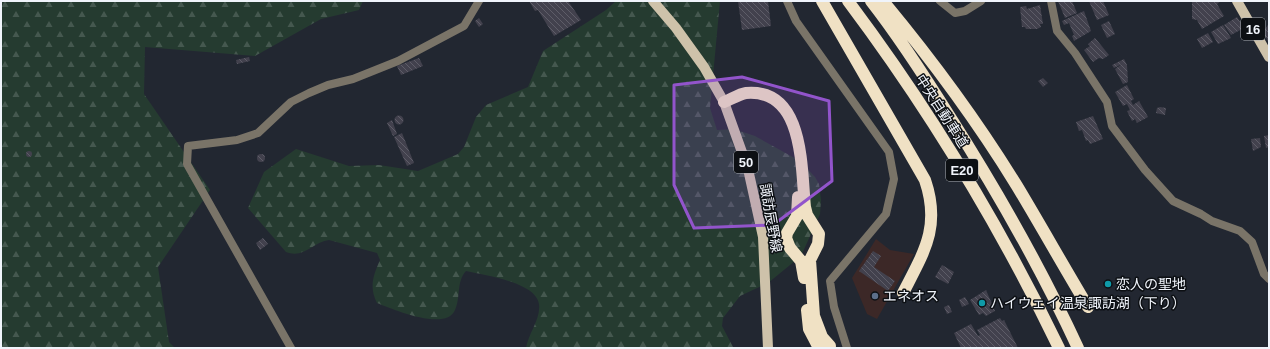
<svg xmlns="http://www.w3.org/2000/svg" width="1270" height="349" font-family="Helvetica,'Noto Sans JP',sans-serif">
	<style>
		.commercial { fill: #3c2827 }
		.forest { fill: url(#forest-firs) }
		.building { fill: url(#building-back-hatch) }
		.lines { fill: none; stroke-linecap: round; stroke-linejoin: round }
		.street { stroke: #7a7468; stroke-width: 8 }
		.primary { stroke: #cec2aa; stroke-width: 10 }
		.highway { stroke: #f0e1c4; stroke-width: 12 }
		.marked { fill: #9254cb; fill-opacity: 0.2; stroke: #9254cb; stroke-width: 3; stroke-linejoin: round }
		.culture-dot { fill: #0f9aa8; stroke: #0d1014; stroke-width: 1.5 }
		.service-dot { fill: #5c6f8a; stroke: #0d1014; stroke-width: 1.5 }
		.labels { text-anchor: middle; stroke-width: 3; stroke-linejoin: round; paint-order: stroke }
		.shield { fill: #0d1014; stroke: #acb0b6; stroke-width: 1 }
		.shield-label { font-size: 13px; font-weight: bold; fill: #f0f4fb }
		.street-label { font-size: 14px; fill: #f0f4fb; stroke: #0d1014 }
		.poi-label { font-size: 14px; fill: #f0f4fb; stroke: #0d1014; text-anchor: start }
	</style>
	<defs>
		<pattern id="forest-firs" width="22" height="20" patternUnits="userSpaceOnUse"><rect width="22" height="20" fill="#253b30"/><path d="M5 1l3.5 6h-7zM16 11l3.5 6h-7z" fill="#45584f"/></pattern>
		<pattern id="building-back-hatch" width="6" height="6" patternUnits="userSpaceOnUse"><rect width="6" height="6" fill="#42414d"/><path d="M-1 5l2 2M0 0l6 6M5-1l2 2" fill="none" stroke="#5e5d68"/></pattern>
	</defs>
	<rect width="100%" height="100%" fill="#222731"/>
	<!-- commercial -->
	<path class="commercial" d="M876,239L890,250L914,254L877,319L867,314L852,278Z"/>
	<!-- forest -->
	<path class="forest" d="M1,1H363L359,10L321,19L255,56L145,47L144,94L210,190L158,267L169,342L175,348H1Z
		M616,1H720L710,108L717,130L734,129L755,136L800,161L815,177L819,184L821,200L820,214L801,256L768,283L740,296L723,318L722,326L733,347L732,348H526C528,334 541,319 539,304C536,282 483,275 466,271C456,282 461,297 455,310C446,332 392,309 377,303C369,287 373,276 380,260L377,253L329,240C313,242 304,259 286,252L248,208L264,172L296,149L349,166L379,165L418,171L458,154L464,147L476,117L486,105L528,87L543,51L606,10Z"/>
	<!-- building -->
	<path class="building" d="M529,1H568L581,20L554,36L538,10L535,11Z
		M738,1H768L771,26L742,30Z
		M1058,1H1072L1077,13L1065,18Z
		M1089,1H1103L1109,15L1097,20Z
		M1192,1H1221L1217,4L1224,16L1202,29L1197,20L1192,19Z
		M1040,5L1043,24H1040L1041,27L1037,29H1026L1025,27H1022L1020,7L1026,6L1027,9Z
		M1084,11L1091,31L1074,41L1072,36L1074,35L1069,23L1064,25L1062,21Z
		M1237,17L1244,28L1231,35L1224,25Z
		M479,18L483,24L479,27L475,21Z
		M1109,21L1115,34L1107,38L1101,25Z
		M1269,24V44L1263,31Z
		M1223,25L1231,38L1218,44L1211,32Z
		M1208,33L1213,42L1202,48L1197,39Z
		M1095,38L1109,55L1103,59L1099,58L1093,62L1084,50L1090,46L1088,44Z
		M249,57L250,61L237,64L236,60Z
		M419,58L423,66L401,75L397,66Z
		M1124,59L1127,65L1128,82L1123,84L1115,69L1122,64L1114,68L1112,65Z
		M1043,78L1048,83L1043,87L1038,81Z
		M1127,85L1134,99L1131,101L1133,105L1139,101L1148,117L1137,123L1135,119L1132,121L1127,111L1130,110L1127,104L1123,106L1115,92Z
		M1160,107L1166,108L1165,115L1156,113L1157,108Z
		M394.5 120a4.5 4.5 0 1 1 9 0a4.5 4.5 0 1 1-9 0Z
		M1093,116L1103,139L1090,144L1088,140L1086,141L1082,130L1079,131L1076,122Z
		M392,120L397,134L393,136L387,123Z
		M402,133L414,163L407,166L394,137Z
		M1269,135V147L1266,148L1264,136Z
		M1260,138L1261,147L1253,151L1251,139Z
		M26 154a3 3 0 1 1 6 0a3 3 0 1 1-6 0Z
		M257 158a4 4 0 1 1 8 0a4 4 0 1 1-8 0Z
		M263,238L268,244L260,250L256,243Z
		M873,251L881,256L874,267L895,281L888,291L859,271Z
		M942,265L954,272L948,284L935,277Z
		M986,290L995,311L986,316L983,313L979,315L970,300Z
		M965,297L969,304L962,307L959,300Z
		M949,305L952,312L947,314L944,307Z
		M1000,318L1002,321L1004,320L1018,348H961L954,333L971,324L978,336L980,335L977,330Z"/>
	<g class="lines">
		<!-- street -->
		<path class="street" d="M787,1L796,21L889,152L894,179L886,214L830,281L834,307L847,348
			M940,1L955,13L965,11L981,1
			M1051,1L1057,31L1075,53L1107,102L1112,126L1145,170L1173,201L1201,214L1212,221L1240,231L1252,242L1264,274L1269,279
			M291,348L187,164L188,146L237,140L258,133L291,102L309,93L328,85L353,79L398,61L464,26L479,1"/>
		<!-- primary -->
		<path class="primary" d="M653,1L676,28L704,67L724,102L748,169L763,237L768,348
			M1237,1L1269,57"/>
		<!-- highway -->
		<path class="highway" d="M822,1L925,180C941,227 924,252 903,293
			M848,1C929,109 1000,226 1059,348
			M871,1C900,38 925,77 950,117C997,191 1041,268 1078,348
			M883,1C932,60 977,121 1017,186C1041,226 1064,267 1088,307
			M724,102C730,100 739,94 746,93C805,88 801,169 805,207L807,215L819,234L818,244L810,260L814,316L822,337L830,346
			M798,197L797,216L787,233L786,238L790,248L801,261L804,278
			M807,310L809,329L819,348"/>
	</g>
	<!-- marked area -->
	<path class="marked" d="M742,77L829,101L832,181L773,225L694,228L674,185V85Z"/>
	<!-- markers -->
	<g class="culture-dot">
		<circle cx="1108" cy="284" r="4"/>
		<circle cx="982" cy="303" r="4"/>
	</g>
	<circle class="service-dot" cx="875" cy="296" r="4"/>
	<g class="labels">
		<!-- shield labels -->
		<g class="shield">
			<rect x="1241" y="18" width="24" height="22" rx="3"/>
			<rect x="734" y="151" width="24" height="22" rx="3"/>
			<rect x="946" y="159" width="32" height="22" rx="3"/>
		</g>
		<g class="shield-label">
			<text x="1253" y="34">16</text>
			<text x="746" y="167">50</text>
			<text x="962" y="175">E20</text>
		</g>
		<!-- street labels -->
		<g class="street-label">
			<text transform="translate(942 111) rotate(57)" y="5">中央自動車道</text>
			<text transform="translate(771 218) rotate(80)" y="5">諏訪辰野線</text>
		</g>
		<!-- poi labels -->
		<g class="poi-label">
			<text x="1116" y="289">恋人の聖地</text>
			<text x="883" y="301">エネオス</text>
			<text x="990" y="308">ハイウェイ温泉諏訪湖（下り）</text>
		</g>
	</g>
	<!-- border -->
	<rect width="1270" height="349" fill="none" stroke="#f0f4fb" stroke-width="4"/>
</svg>
